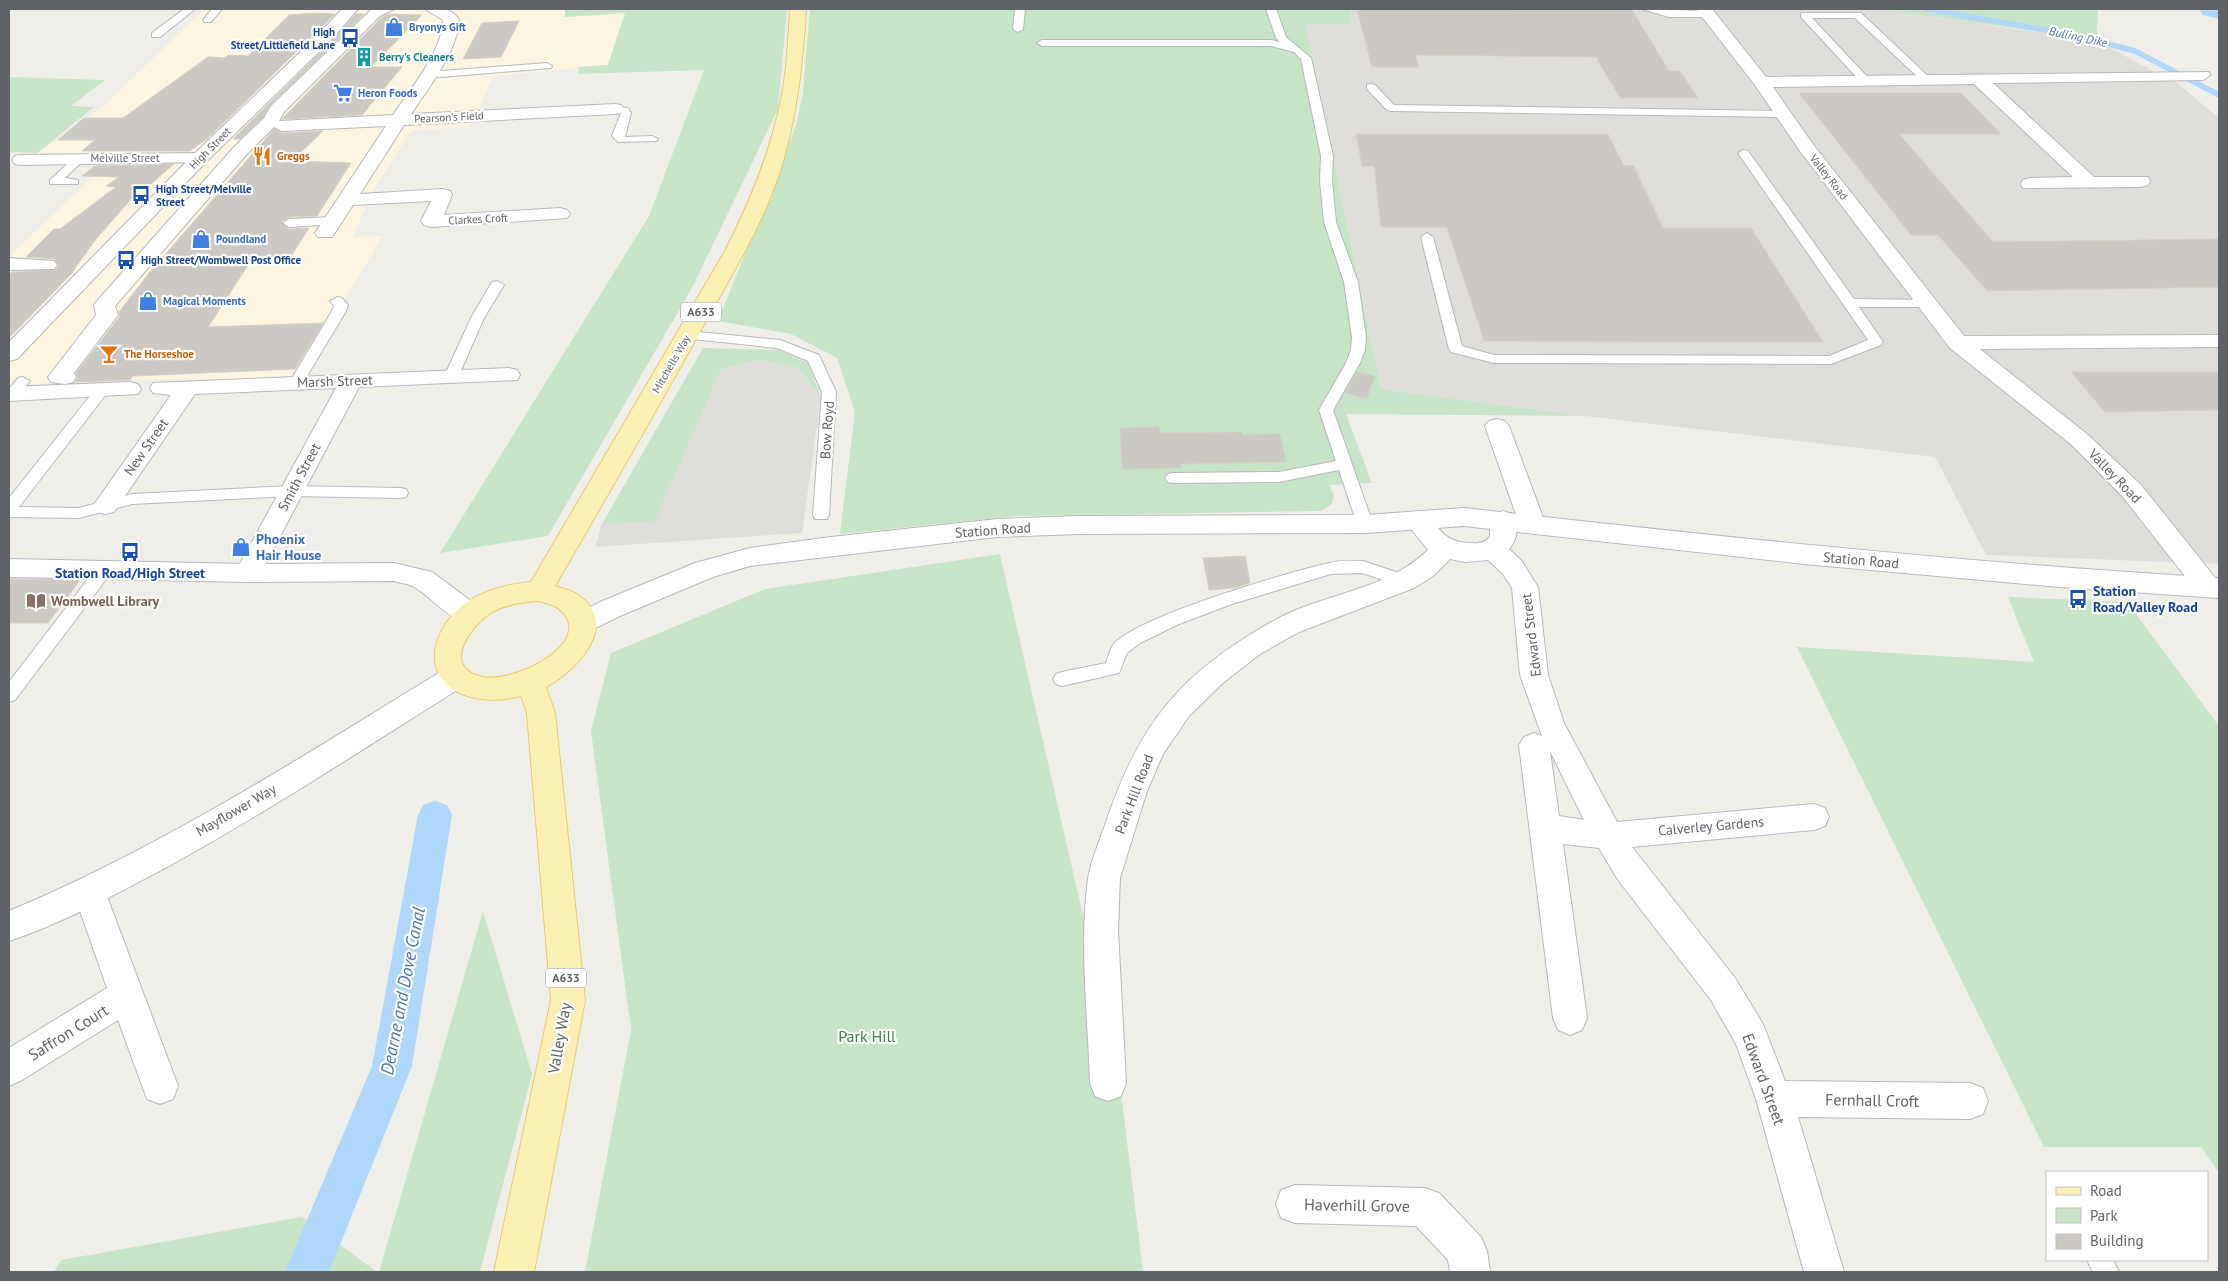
<svg xmlns="http://www.w3.org/2000/svg" width="2228" height="1281" font-family="'PT Sans',sans-serif">
	<style>
		.commercial { fill: #fcf6e0 }
		.industrial { fill: #dfddda }
		.green { fill: #c6e5c7 }
		.lines { fill: none; stroke-linecap: round; stroke-linejoin: round }
		.stream { stroke: #aed7f9; stroke-width: 5.5 }
		.canal { fill: #aed7f9; fill-rule: evenodd }
		.river { fill: #aed7f9; fill-rule: evenodd }
		.building { fill: #ccc9c4; stroke: #d4d0c6 }
		.lane-casing { stroke: #b4b7bb; stroke-width: 2 }
		.street-casing { stroke: #b4b7bb; stroke-width: 2 }
		.secondary-casing { stroke: #b4b6bb; stroke-width: 2 }
		.primary-casing { stroke: #e8c768; stroke-width: 2 }
		.lane { fill: #fff; fill-rule: evenodd }
		.street { fill: #fff; fill-rule: evenodd }
		.secondary { fill: #fff; fill-rule: evenodd }
		.primary { fill: #faf0b3; fill-rule: evenodd }
		.labels { text-anchor: middle; stroke-width: 4.5; stroke-linejoin: round; paint-order: stroke }
		.far-shop-label { font-size: 11px; font-weight: bold; fill: #366cbe; stroke: #fff; text-anchor: start }
		.far-transit-label { font-size: 11px; font-weight: bold; fill: #164399; stroke: #fff; text-anchor: start }
		.far-culture-label { font-size: 11px; font-weight: bold; fill: #0d838f; stroke: #fff; text-anchor: start }
		.far-street-label { font-size: 11px; fill: #5f6267; stroke: #fff }
		.far-food-label { font-size: 11px; font-weight: bold; fill: #c56008; stroke: #fff; text-anchor: start }
		.far-water-label { font-size: 12px; font-style: italic; fill: #4b78ac; stroke: #fff }
		.shield { fill: #fff; stroke: #8f9195; stroke-width: 1 }
		.shield-label { font-size: 12px; font-weight: bold; fill: #5f6267 }
		.street-label { font-size: 14px; fill: #5f6267; stroke: #fff }
		.shop-label { font-size: 14px; font-weight: bold; fill: #366cbe; stroke: #fff; text-anchor: start }
		.transit-label { font-size: 14px; font-weight: bold; fill: #164399; stroke: #fff }
		.education-label { font-size: 14px; font-weight: bold; fill: #785e54; stroke: #fff; text-anchor: start }
		.near-street-label { font-size: 16px; fill: #5f6267; stroke: #fff }
		.near-park-label { font-size: 16px; fill: #3b8140; stroke: #fff }
		.near-water-label { font-size: 18px; font-style: italic; fill: #4b78ac; stroke: #fff }
	</style>
	<rect width="100%" height="100%" fill="#f0eee8"/>
	<!-- commercial -->
	<path class="commercial" d="M204,9H565V17L625,13L608,65L494,76L470,126L411,131L371,194L353,237L383,236L297,378L130,380L9,385V257L115,155L39,153L105,105Z"/>
	<!-- industrial -->
	<path class="industrial" d="M1349,9H1879L2097,41L2178,84L2219,118V564L1986,555L1935,457L1585,416L1381,389L1306,23L1352,24Z
		M756,360L797,367L821,397L802,533L595,547L602,524L655,520L721,370Z"/>
	<!-- green -->
	<path class="green" d="M565,9H787L778,109L693,286L548,536L440,553L649,216L704,70L577,74L580,68L577,67L608,65L625,13L565,17Z
		M810,9H1349L1352,25L1306,24L1381,389L1585,416L1346,414L1372,483L1329,485L1334,495L1332,504L1321,511L1017,516L840,534L855,412L837,358L791,334L718,321L796,126L803,93Z
		M1879,9H2098L2097,40Z
		M9,77L105,80L71,106L94,107L37,153L9,152Z
		M703,348L779,350L808,363L821,397L797,367L756,360L721,370L655,521L602,524Z
		M1000,554L1118,1068L1143,1272H585L631,1030L591,731L611,653L765,589Z
		M2008,597L2127,602L2219,726V1173L2201,1147H2044L1797,647L2034,662Z
		M483,911L532,1074L480,1272H379Z
		M302,1217L377,1272H54L61,1260Z"/>
	<g class="lines">
		<!-- stream -->
		<path class="stream" d="M1926,9L2079,36L2135,51L2219,95"/>
		<!-- canal -->
		<path class="canal" d="M435,801L447,805L452,815L412,1066L329,1272H285L372,1066L418,815L423,805Z"/>
		<!-- river -->
		<path class="river" d="M2199,9H2219V19L2203,15Z"/>
	</g>
	<!-- building -->
	<path class="building" d="M1357,9L1632,10L1669,71H1680L1698,98H1620L1596,57L1415,55L1419,67H1372Z
		M316,13L335,14L208,138L190,151H82L95,140H58L84,118H123L208,57L224,58L229,55L248,56L289,15Z
		M356,14H364L270,105L263,117L240,139H233L330,43Z
		M387,14L422,15L371,67H402L362,115L282,119L381,18Z
		M519,21L501,57L463,59L482,23Z
		M1799,93H1961L2001,134H1899L1993,242L2219,239V287L1987,291L1938,235H1911Z
		M274,129L282,133L323,131L292,161L351,163L317,216L289,217L281,222L289,229L309,228L290,258L252,259L208,327L323,323L295,369L133,376L130,380L75,382L78,378L76,373L120,316L119,312L150,272Z
		M1356,134H1608L1624,166L1633,165L1663,228H1751L1823,342L1484,341L1447,227H1381L1374,166H1362Z
		M174,164L145,189H140L96,239L71,274L9,338V275L12,272L56,270L59,265L54,259L26,257L54,229H60L116,187L106,186L119,177L82,176L95,166Z
		M1357,372L1375,376L1367,398L1345,393Z
		M2071,372H2219V410L2105,412Z
		M1159,427L1160,433L1242,432V435L1280,434L1286,462L1180,464L1181,468L1122,469L1120,428Z
		M1245,556L1250,583L1234,588L1209,590L1203,558Z
		M9,579L80,580L48,623H9Z"/>
	<g class="lines">
		<!-- lane casing -->
		<g class="lane-casing">
			<path id="lane" d="M184,9H195L160,37H152V33Z
				M212,9H222L211,22H205L203,20Z
				M1015,9H1025L1023,29L1018,32L1013,29Z
				M1266,9H1276L1286,37L1311,58L1333,156L1332,181L1336,222L1358,282L1366,337L1365,350L1360,363L1333,410L1373,524L1371,528H1359L1357,524L1339,470L1279,482L1173,483L1168,482L1165,478L1168,474L1173,473L1279,472L1336,461L1319,410L1346,363L1351,350L1352,337L1344,282L1324,222L1320,181L1321,156L1301,59L1294,52L1271,46H1042L1037,43L1042,40H1271L1280,42L1276,38Z
				M1642,9L1708,11L1713,14L1708,17H1669Z
				M1801,13H1861L1932,80L1931,82H1923L1855,18H1812L1871,81L1866,84L1862,83L1801,17Z
				M547,63L552,66L551,68L428,78L423,75L428,72Z
				M1371,84L1375,85L1394,105L1783,111L1788,114L1783,117L1391,111L1387,110L1367,89V85Z
				M615,106L628,108L631,113L625,137L652,136L658,139L656,141L618,142L612,136L621,113L610,109Z
				M1744,150L1748,151L1854,299L1928,300L1935,304L1933,307H1859L1883,342L1881,345L1831,364L1494,363L1451,352L1449,349L1421,237L1427,233L1433,237L1462,346L1494,355L1829,356L1868,340L1738,153Z
				M80,155L86,158L65,178L78,180V184H50V180L76,156Z
				M333,217L339,221L337,224L289,227L283,223L289,219Z
				M497,281L504,285L484,318L458,377L451,381L446,380L444,377L471,318L492,282Z
				M337,297L342,298L348,305L346,311L301,386H291L289,383L332,311L334,306L330,301Z
				M688,331L780,340L819,355L836,392L829,515L827,519H815L813,515L822,392L808,361L777,348L683,338L681,335L683,332Z
				M23,377L30,381L17,397L9,398V389L18,378Z
				M102,386L107,387L109,390L107,393L19,507L79,508L132,494L291,486L400,488L406,489L408,493L406,497L400,498L291,496L132,504L79,518L9,517V498L97,387Z
				M1363,561L1411,577L1413,581L1411,585L1405,587L1362,573L1331,574L1232,604L1179,624L1140,643L1127,653L1119,673L1062,686L1056,684L1053,679L1056,674L1062,672L1106,663C1108,657 1110,650 1113,645C1135,617 1289,572 1329,563C1339,560 1352,561 1363,561Z
				M104,564L110,566L112,570L110,574L15,700L9,702V682L98,566Z
				M2087,1260H2113L2119,1272H2093Z"/>
		</g>
		<!-- street casing -->
		<g class="street-casing">
			<path id="street" d="M372,9H394L380,16L284,112L279,121L393,115C410,90 443,50 443,20L425,9C439,8 450,7 459,19C459,49 428,89 411,114L615,104L621,105L624,109L621,113L615,114L404,125L360,194L443,189L450,191L452,195L444,215L560,208L567,210L570,214L567,218L431,227L424,225L421,221L431,201L353,205L332,237H318L315,233L386,126L282,131L274,127L247,154L115,306L118,315L74,373L76,377L73,382L65,384L51,382L48,377L96,315L94,305L97,301L235,146L264,118L271,106Z
				M1696,9H1712L1766,77L2209,72L2211,75L2203,80L1993,83L2094,177H2148L2150,181L2148,185L2141,187L2023,188L2021,184L2023,180L2030,178L2073,177L1974,84L1773,87L1812,143L1964,336L2219,335V347L1980,349L2088,435L2141,485L2217,580L2219,584L2217,594L2208,597L2199,594L2123,497L2072,445L1950,348L1800,151L1755,85Z
				M200,153L206,154L209,158L206,162L21,165L15,164L12,160L15,156L21,155Z
				M9,258L54,261L57,265L54,269L9,270Z
				M509,368L517,370L520,375L517,380L359,387L257,580L248,582L239,580L235,573L336,388L195,394L114,512L105,514L96,512L93,506L171,395L153,393L150,388L153,383Z
				M130,382L138,384L141,389L138,394L9,401V387Z
				M1497,419L1505,421L1509,426L1545,523L1541,529L1532,532L1523,529L1519,523L1485,426L1489,421Z
				M1417,511C1441,518 1435,543 1472,543C1480,544 1485,542 1490,537V520L1494,514L1503,511L1512,514C1519,526 1518,539 1509,549L1521,560L1538,587L1548,675L1564,723L1617,822L1814,804L1825,808L1829,817L1825,826L1814,830L1632,847L1735,978L1763,1024L1785,1081L1970,1083L1983,1088L1988,1101L1983,1114L1970,1119L1798,1117L1844,1272H1804L1756,1099L1736,1044L1711,1000L1618,880L1599,848L1563,844L1587,1018L1582,1030L1570,1035L1558,1030L1553,1018L1519,745L1524,737L1534,733L1542,736L1520,675L1512,588L1503,574L1488,560L1465,562L1450,559L1433,576L1414,588L1299,632L1260,654L1224,682L1189,716L1163,754L1147,791L1120,878L1118,930L1126,1083L1121,1096L1108,1101L1095,1096L1090,1083C1088,1018 1079,943 1088,879C1091,860 1100,840 1106,822C1140,721 1182,672 1275,620C1324,593 1386,591 1428,550L1404,520L1408,514ZM1550,751L1584,820L1559,816Z
				M89,877L100,881L105,891L178,1086L173,1099L160,1104L147,1099L118,1020L22,1080L9,1086V1048L107,988L73,891L78,881Z
				M1295,1185L1425,1188L1439,1193L1481,1237L1487,1251L1490,1272H1450L1448,1260L1416,1226L1295,1223L1281,1218L1276,1204L1281,1190Z"/>
		</g>
		<!-- secondary casing -->
		<g class="secondary-casing">
			<path id="secondary" d="M342,9H358L329,42L206,162L17,359L9,361V342L194,154L317,36Z
				M1464,508C1715,536 1966,563 2219,578V598L2059,587L1804,564L1464,526L1365,533L1079,534L997,537L750,566L713,577L620,616L583,634L573,631L569,624L573,617L600,602L695,563L750,548L831,537L997,519L1079,516L1365,515Z
				M9,559L248,564L394,563L432,572L479,607L482,614L479,621C455,628 435,600 416,588C410,584 401,583 394,581L248,582L9,577Z
				M455,666L465,669L469,677L465,685C366,747 269,811 167,867C116,894 63,923 9,941V911C163,847 303,756 445,669Z"/>
		</g>
		<!-- primary casing -->
		<g class="primary-casing">
			<path id="primary" d="M790,9H806C803,60 798,108 784,158C768,216 735,269 706,321C657,410 606,498 555,586C562,589 571,590 577,594C622,624 577,670 546,687L555,713L585,1000L534,1272H494L551,1000L527,713L521,696C506,700 490,701 475,698C419,686 427,631 466,603C484,590 509,584 531,582L725,251C749,204 769,156 780,104C787,73 788,41 790,9ZM538,601C545,603 554,605 559,609C598,641 516,683 483,677C439,668 471,624 494,611C508,604 523,602 538,601Z"/>
		</g>
		<!-- lane -->
		<use href="#lane" class="lane"/>
		<!-- street -->
		<use href="#street" class="street"/>
		<!-- secondary -->
		<use href="#secondary" class="secondary"/>
		<!-- primary -->
		<use href="#primary" class="primary"/>
	</g>
	<!-- icons -->
	<defs>
		<g id="shop-bare" transform="scale(1.5)"><path d="M-5-2.5h2.3a2.7 3.5 0 0 1 5.4 0H5L5.5 6h-11ZM-1.5-2.5h3a1.5 2.3 0 0 0-3 0Z" fill="#3f7fe0" stroke="#fff" stroke-width="2.5" paint-order="stroke"/></g>
		<g id="bus-bare" transform="scale(1.5)"><path d="M-5-6H5V4H4V6H2V4H-2V6H-4V4H-5ZM-3.5-4V0h7V-4ZM-3.5 1.2v1.5H-2V1.2ZM2 1.2v1.5H3.5V1.2Z" fill="#1a4fb4" stroke="#fff" stroke-width="2.5" paint-order="stroke"/></g>
		<g id="building-bare" transform="scale(1.5)"><path d="M-4-6H4V6H1V3H-1V6H-4ZM-2.5-4.3h1.7v1.8h-1.7ZM.8-4.3h1.7v1.8H.8ZM-2.5-1h1.7V.8h-1.7ZM.8-1h1.7V.8H.8Z" fill="#0f9aa8" stroke="#fff" stroke-width="2.5" paint-order="stroke"/></g>
		<g id="supermarket-bare" transform="scale(1.5)"><path d="M-6-5.5h2.5l.6 2H6L4.5 2H-2.5L-4.4-4H-6ZM-1.5 3.2a1.3 1.3 0 1 0 .1 0ZM3 3.2a1.3 1.3 0 1 0 .1 0Z" fill="#3f7fe0" stroke="#fff" stroke-width="2.5" paint-order="stroke"/></g>
		<g id="restaurant-bare" transform="scale(1.5)"><path d="M-5-6h1v4h1v-4h1v4h1v-4h1v5L-1.5 .5V6h-2V.5L-5-1ZM5-6V6H3V1.5H1.5Q1.5-4 5-6Z" fill="#e8710a" stroke="#fff" stroke-width="2.5" paint-order="stroke"/></g>
		<g id="bar-bare" transform="scale(1.5)"><path d="M-6-5H6L.8 .8V4.5H3.5V6h-7V4.5H-.8V.8Z" fill="#e8710a" stroke="#fff" stroke-width="2.5" paint-order="stroke"/></g>
		<g id="library-bare" transform="scale(1.5)"><path d="M-6-4Q-3-5.5-.7-3.5V5Q-3 3-6 4ZM6-4Q3-5.5 .7-3.5V5Q3 3 6 4Z" fill="#8d6e63" stroke="#fff" stroke-width="2.5" paint-order="stroke"/></g>
	</defs>
	<g fill-rule="evenodd">
		<use href="#shop-bare" x="394" y="27"/>
		<use href="#bus-bare" x="350" y="38"/>
		<use href="#building-bare" x="364" y="57"/>
		<use href="#supermarket-bare" x="343" y="93"/>
		<use href="#restaurant-bare" x="262" y="156"/>
		<use href="#bus-bare" x="141" y="195"/>
		<use href="#shop-bare" x="201" y="239"/>
		<use href="#bus-bare" x="126" y="260"/>
		<use href="#shop-bare" x="148" y="301"/>
		<use href="#bar-bare" x="109" y="354"/>
		<use href="#shop-bare" x="241" y="547"/>
		<use href="#bus-bare" x="130" y="552"/>
		<use href="#bus-bare" x="2078" y="599"/>
		<use href="#library-bare" x="36" y="601"/>
	</g>
	<g class="labels">
		<!-- far-shop labels -->
		<g class="far-shop-label">
			<text x="409" y="31">Bryonys Gift</text>
			<text x="358" y="97">Heron Foods</text>
			<text x="216" y="243">Poundland</text>
			<text x="163" y="305">Magical Moments</text>
		</g>
		<!-- far-transit labels -->
		<g class="far-transit-label">
			<text x="335" y="36" text-anchor="end">High<tspan x="335" dy="13">Street/Littlefield Lane</tspan></text>
			<text x="156" y="193">High Street/Melville<tspan x="156" dy="13">Street</tspan></text>
			<text x="141" y="264">High Street/Wombwell Post Office</text>
		</g>
		<!-- far-culture labels -->
		<g class="far-culture-label">
			<text x="379" y="61">Berry's Cleaners</text>
		</g>
		<!-- far-street labels -->
		<g class="far-street-label">
			<text transform="translate(449 117) rotate(-3)" y="4">Pearson's Field</text>
			<text transform="translate(210 148) rotate(-45)" y="4">High Street</text>
			<text x="125" y="162">Melville Street</text>
			<text transform="translate(1829 177) rotate(52)" y="4">Valley Road</text>
			<text transform="translate(478 219) rotate(-3)" y="4">Clarkes Croft</text>
			<text transform="translate(671 364) rotate(-60)" y="4">Mitchells Way</text>
		</g>
		<!-- far-food labels -->
		<g class="far-food-label">
			<text x="277" y="160">Greggs</text>
			<text x="124" y="358">The Horseshoe</text>
		</g>
		<!-- far-water labels -->
		<g class="far-water-label">
			<text transform="translate(2078 37) rotate(12)" y="4">Bulling Dike</text>
		</g>
		<!-- shield labels -->
		<g class="shield">
			<rect x="681" y="302.5" width="40" height="19" rx="4"/>
			<rect x="546" y="968.5" width="40" height="19" rx="4"/>
		</g>
		<g class="shield-label">
			<text x="701" y="316">A633</text>
			<text x="566" y="982">A633</text>
		</g>
		<!-- street labels -->
		<g class="street-label">
			<text transform="translate(335 381) rotate(-2)" y="5">Marsh Street</text>
			<text transform="translate(827 430) rotate(-86)" y="5">Bow Royd</text>
			<text transform="translate(146 447) rotate(-55)" y="5">New Street</text>
			<text transform="translate(2115 476) rotate(46)" y="5">Valley Road</text>
			<text transform="translate(299 477) rotate(-62)" y="5">Smith Street</text>
			<text transform="translate(993 530) rotate(-4)" y="5">Station Road</text>
			<text transform="translate(1861 560) rotate(5)" y="5">Station Road</text>
			<text transform="translate(1531 635) rotate(-97)" y="5">Edward Street</text>
			<text transform="translate(1134 794) rotate(-69)" y="5">Park Hill Road</text>
			<text transform="translate(236 810) rotate(-30)" y="5">Mayflower Way</text>
			<text transform="translate(1711 826) rotate(-5)" y="5">Calverley Gardens</text>
		</g>
		<!-- shop labels -->
		<g class="shop-label">
			<text x="256" y="544">Phoenix<tspan x="256" dy="16">Hair House</tspan></text>
		</g>
		<!-- transit labels -->
		<g class="transit-label">
			<text x="130" y="578">Station Road/High Street</text>
			<text x="2093" y="596" text-anchor="start">Station<tspan x="2093" dy="16">Road/Valley Road</tspan></text>
		</g>
		<!-- education labels -->
		<g class="education-label">
			<text x="51" y="606">Wombwell Library</text>
		</g>
		<!-- near-street labels -->
		<g class="near-street-label">
			<text transform="translate(68 1032) rotate(-32)" y="6">Saffron Court</text>
			<text transform="translate(559 1038) rotate(-80)" y="6">Valley Way</text>
			<text transform="translate(1764 1079) rotate(70)" y="6">Edward Street</text>
			<text transform="translate(1872 1100) rotate(1)" y="6">Fernhall Croft</text>
			<text transform="translate(1357 1205) rotate(1)" y="6">Haverhill Grove</text>
		</g>
		<!-- near-park labels -->
		<g class="near-park-label">
			<text x="867" y="1042">Park Hill</text>
		</g>
		<!-- near-water labels -->
		<g class="near-water-label">
			<text transform="translate(403 991) rotate(-79)" y="6">Dearne and Dove Canal</text>
		</g>
	</g>
	<!-- border -->
	<rect width="2228" height="1281" fill="none" stroke="#5f6267" stroke-width="20"/>
	<!-- legend -->
	<rect x="2046" y="1171" width="162" height="90" fill="#ffffff" stroke="#bfc0c2"/>
	<rect x="2056" y="1187" width="25" height="8" fill="#faf0b3" stroke="#bfc0c2"/>
	<text x="2090" y="1196" font-size="15" fill="#5f6267">Road</text>
	<rect x="2056" y="1208" width="25" height="15" fill="#c6e5c7" stroke="#bfc0c2"/>
	<text x="2090" y="1221" font-size="15" fill="#5f6267">Park</text>
	<rect x="2056" y="1234" width="25" height="15" fill="#ccc9c4" stroke="#bfc0c2"/>
	<text x="2090" y="1246" font-size="15" fill="#5f6267">Building</text>
</svg>
